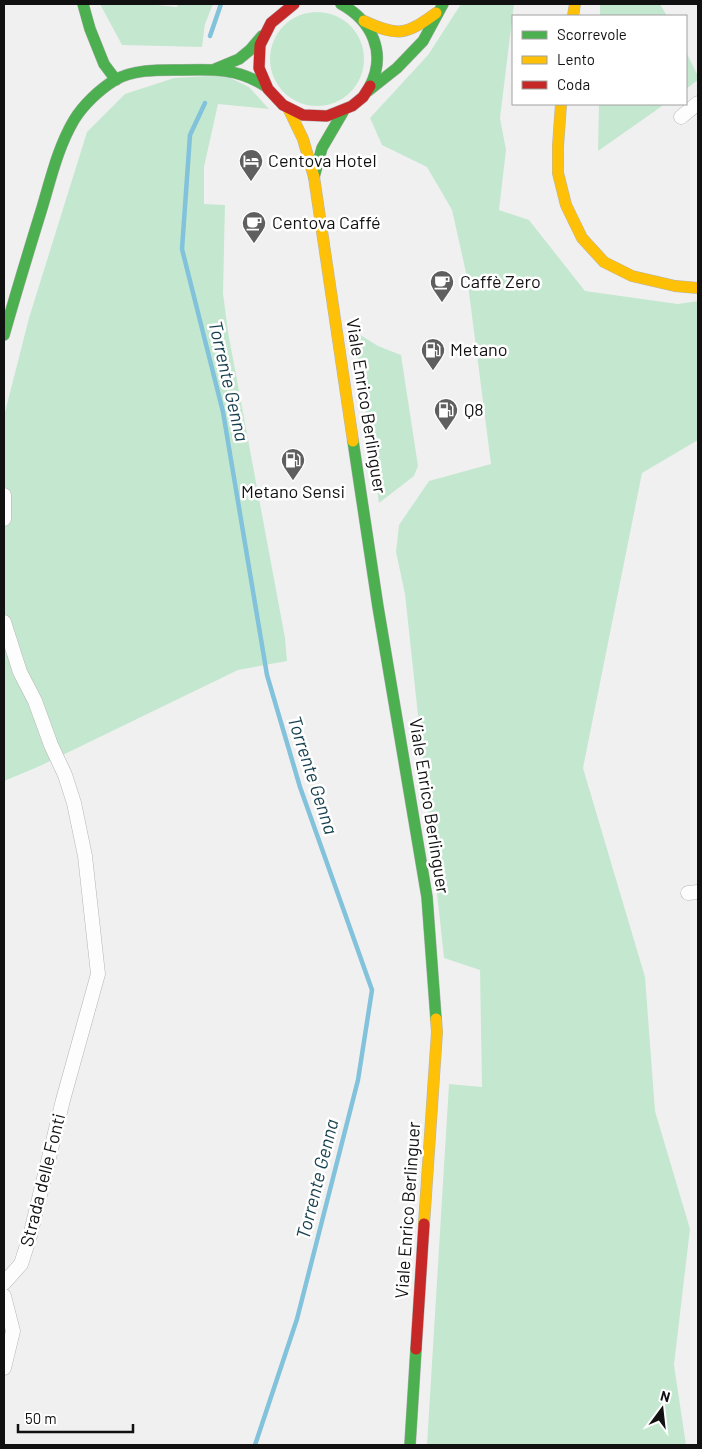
<svg xmlns="http://www.w3.org/2000/svg" width="702" height="1449" font-family="Barlow,sans-serif">
	<style>
		.green { fill: #c4e8cf }
		.lines { fill: none; stroke-linecap: round; stroke-linejoin: round }
		.stream { stroke: #82c2db; stroke-width: 4.5 }
		.street-casing { stroke: #b4b4b4; stroke-width: 15 }
		.fast-casing { stroke: #b4b4b4; stroke-width: 12 }
		.slow-casing { stroke: #b4b4b4; stroke-width: 12 }
		.jam-casing { stroke: #b4b4b4; stroke-width: 12 }
		.street { stroke: #fdfdfd; stroke-width: 14 }
		.fast { stroke: #4caf50; stroke-width: 11 }
		.slow { stroke: #ffc107; stroke-width: 11 }
		.jam { stroke: #c62828; stroke-width: 11 }
		.labels { text-anchor: middle; stroke-width: 5; stroke-linejoin: round; paint-order: stroke }
		.poi-label { font-size: 18px; fill: #121112; stroke: #fff; text-anchor: start }
		.street-label { font-size: 18px; fill: #121112; stroke: #fff }
		.water-label { font-size: 19px; font-style: italic; fill: #153f4e; stroke: #fff }
	</style>
	<rect width="100%" height="100%" fill="#f1f0f1"/>
	<!-- green -->
	<path class="green" d="M100,4H147L177,7L178,4H213L205,24L202,47L122,45Z
		M461,4H514L500,118L506,150L499,210L529,220L585,291L678,304L698,301V440L642,473L583,768L645,977L655,1111L690,1229L674,1365L686,1445H427L449,1084L482,1087L480,970L444,958L405,594L396,552L399,525L429,481L491,464L467,277L452,210L427,167L382,145L370,118L428,55Z
		M600,4H660L667,16H600Z
		M270 59a47 47 0 1 1 94 0a47 47 0 1 1-94 0Z
		M686,52L698,76V80L686,89Z
		M224,75L249,87L269,109L218,104L204,167V204L225,205L223,293L228,332L285,638L287,661L238,670L40,766L4,781V416L29,318L87,132L125,94L174,78Z
		M599,104H665L598,151Z
		M354,331L378,346L401,355L418,466L414,476L379,503Z"/>
	<g class="lines">
		<!-- stream -->
		<path class="stream" d="M210,36L221,4
			M205,103L190,135L182,249L223,412L267,675L300,787L372,990L358,1080L297,1319L255,1445"/>
		<!-- street casing -->
		<g class="street-casing">
			<path id="street" d="M681,117L698,103
				M4,495V519
				M4,622L20,672L35,701L51,745L65,775L74,803L85,856L98,974L63,1100L30,1236L21,1264L4,1283
				M688,893L698,892
				M4,1296L13,1331L4,1368"/>
		</g>
		<!-- fast casing -->
		<g class="fast-casing">
			<path id="fast" d="M83,4L90,29L104,64L116,80
				M341,4C372,21 387,53 370,86
				M215,69L239,59L250,50L262,36
				M368,91L397,68L423,41L443,4
				M314,177L322,148L343,112
				M4,335C16,293 29,250 42,208C51,178 58,147 74,120C83,105 100,89 115,80C134,69 160,70 181,70C213,69 238,68 265,86
				M353,441L378,607L427,897L436,1019
				M410,1445L416,1349"/>
		</g>
		<!-- slow casing -->
		<g class="slow-casing">
			<path id="slow" d="M573,16L575,4
				M364,21C398,37 406,35 436,13
				M561,104L558,146V173L566,205L582,238L604,262L632,276L675,286L698,288
				M289,110L303,139L314,177L353,441
				M424,1224L437,1032L436,1019"/>
		</g>
		<!-- jam casing -->
		<g class="jam-casing">
			<path id="jam" d="M294,4L271,23L260,45L259,68L268,89L283,105L303,115L327,116L352,106L363,97L370,86
				M416,1349L424,1224"/>
		</g>
		<!-- street -->
		<use href="#street" class="street"/>
		<!-- fast -->
		<use href="#fast" class="fast"/>
		<!-- slow -->
		<use href="#slow" class="slow"/>
		<!-- jam -->
		<use href="#jam" class="jam"/>
	</g>
	<!-- icons -->
	<defs>
		<g id="hotel-pin" transform="scale(1.25)"><path d="M0 17L-7.5 6A9.5 9.5 0 1 1 7.5 6Z" fill="#605f60" stroke="#fff"/><path d="M-6-4.5h1.5V1H6V5H4.5V3h-9V5H-6ZM-4 0a1.8 1.8 0 1 1 3.6 0ZM.5 0V-2.5h3Q6-2.5 6 0Z" fill="#fff"/></g>
		<g id="cafe-pin" transform="scale(1.25)"><path d="M0 17L-7.5 6A9.5 9.5 0 1 1 7.5 6Z" fill="#605f60" stroke="#fff"/><path d="M-5.5-4.5H6V0H3Q3 3.5 0 3.5H-2.5Q-5.5 3.5-5.5 0ZM3-3.2v2h1.7v-2ZM-6 4.5H4V6H-6Z" fill="#fff"/></g>
		<g id="fuel-pin" transform="scale(1.25)"><path d="M0 17L-7.5 6A9.5 9.5 0 1 1 7.5 6Z" fill="#605f60" stroke="#fff"/><path d="M-5.5-6h7V0h2V4h1.3V-2.5L3-4.5l.8-.8L6-3V5H2.5V1h-1V6h-7ZM-4.2-4.7v3.2H.2V-4.7Z" fill="#fff"/></g>
	</defs>
	<g fill-rule="evenodd">
		<use href="#hotel-pin" x="251" y="161"/>
		<use href="#cafe-pin" x="254" y="223"/>
		<use href="#cafe-pin" x="442" y="282"/>
		<use href="#fuel-pin" x="433" y="350"/>
		<use href="#fuel-pin" x="446" y="410"/>
		<use href="#fuel-pin" x="293" y="460"/>
	</g>
	<g class="labels">
		<!-- poi labels -->
		<g class="poi-label">
			<text x="268" y="167">Centova Hotel</text>
			<text x="272" y="229">Centova Caffé</text>
			<text x="460" y="288">Caffè Zero</text>
			<text x="450" y="356">Metano</text>
			<text x="464" y="416">Q8</text>
			<text x="293" y="498" text-anchor="middle">Metano Sensi</text>
		</g>
		<!-- street labels -->
		<g class="street-label">
			<text transform="translate(366 406) rotate(81)" y="6">Viale Enrico Berlinguer</text>
			<text transform="translate(429 806) rotate(81)" y="6">Viale Enrico Berlinguer</text>
			<text transform="translate(43 1180) rotate(-76)" y="6">Strada delle Fonti</text>
			<text transform="translate(408 1210) rotate(-86)" y="6">Viale Enrico Berlinguer</text>
		</g>
		<!-- water labels -->
		<g class="water-label">
			<text transform="translate(229 381) rotate(77)" y="7">Torrente Genna</text>
			<text transform="translate(313 775) rotate(72)" y="7">Torrente Genna</text>
			<text transform="translate(317 1179) rotate(-76)" y="7">Torrente Genna</text>
		</g>
	</g>
	<!-- border -->
	<rect width="702" height="1449" fill="none" stroke="#121112" stroke-width="10"/>
	<!-- legend -->
	<rect x="512" y="15" width="175" height="90" fill="#ffffff" stroke="#a0a0a0"/>
	<rect x="522" y="31" width="25" height="8" fill="#4caf50" stroke="#a0a0a0"/>
	<text x="557" y="40" font-size="15" fill="#121112">Scorrevole</text>
	<rect x="522" y="56" width="25" height="8" fill="#ffc107" stroke="#a0a0a0"/>
	<text x="557" y="65" font-size="15" fill="#121112">Lento</text>
	<rect x="522" y="81" width="25" height="8" fill="#c62828" stroke="#a0a0a0"/>
	<text x="557" y="90" font-size="15" fill="#121112">Coda</text>
	<!-- north arrow -->
	<g transform="translate(662 1409) rotate(15)" stroke="#ffffff" stroke-width="4" paint-order="stroke">
	<path d="M0-4L9 19L0 12L-9 19Z" fill="#121112"/>
	<text y="-8" font-size="14" font-weight="bold" text-anchor="middle" fill="#121112">N</text>
	</g>
	<!-- scale -->
	<path d="M18 1424v8h115v-8" fill="none" stroke="#121112" stroke-width="2.5"/>
	<text x="25" y="1424" font-size="15" fill="#121112" stroke="#ffffff" stroke-width="4" paint-order="stroke">50 m</text>
</svg>
